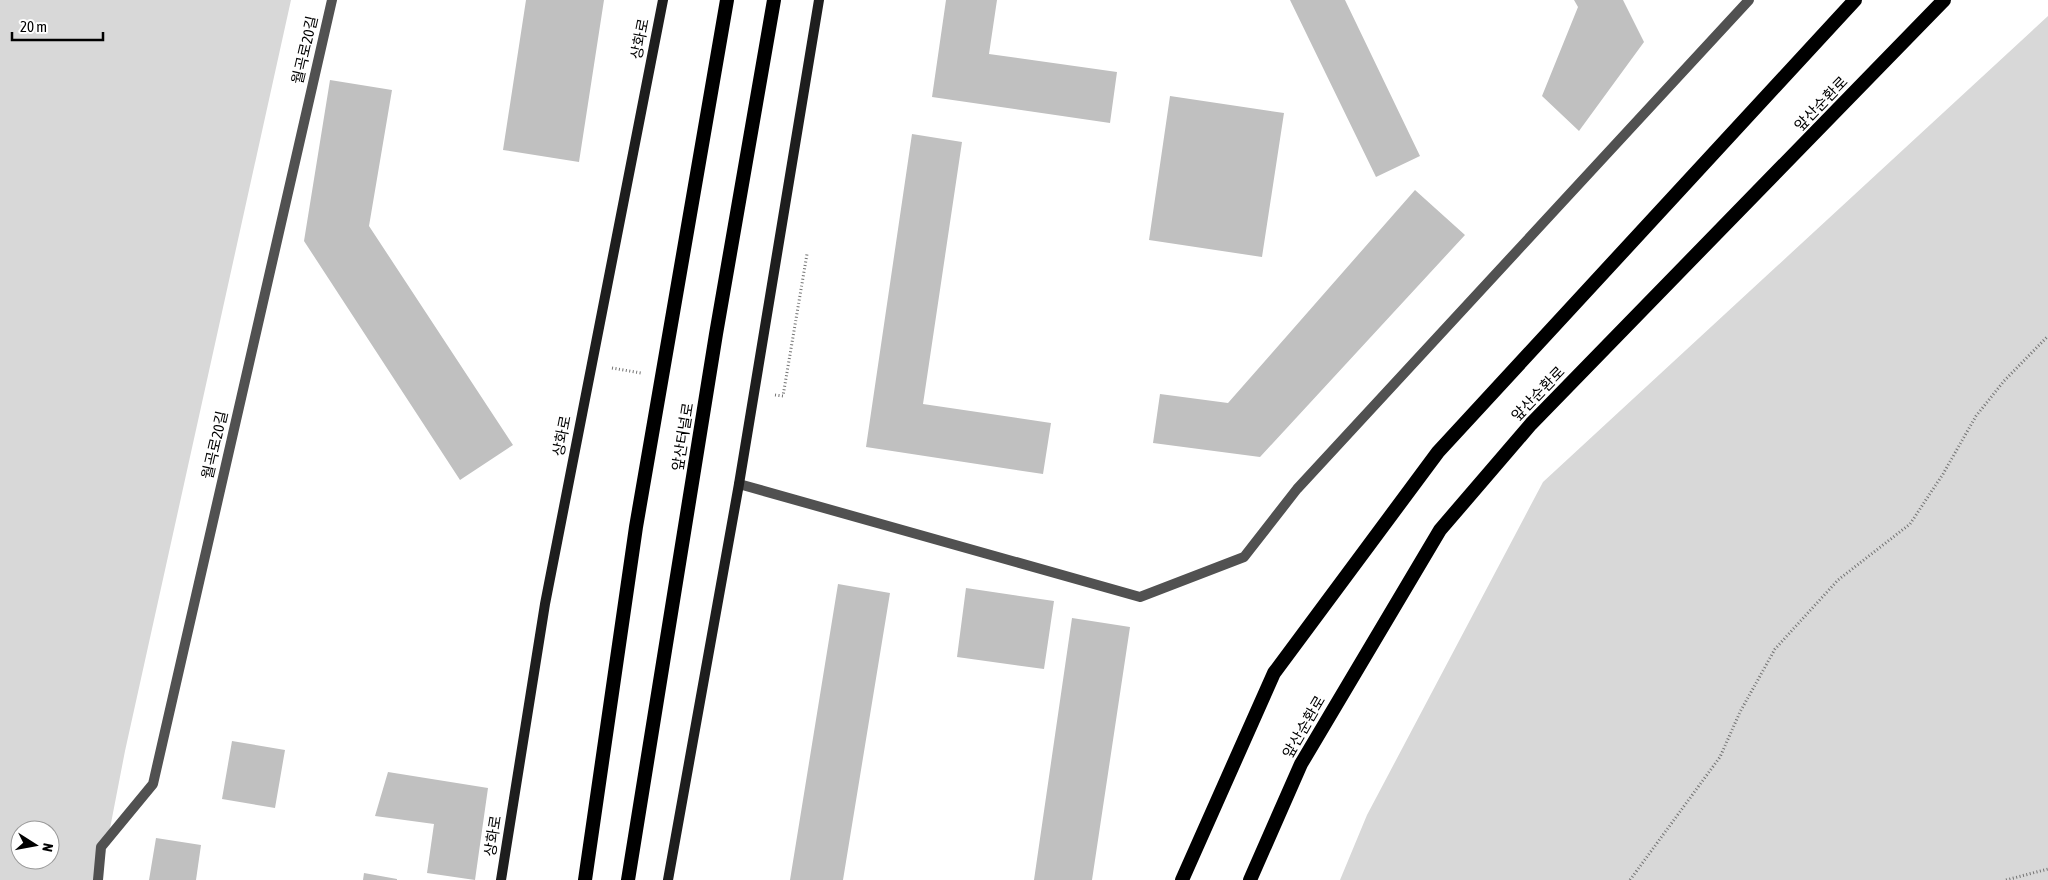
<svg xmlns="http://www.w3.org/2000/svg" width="2048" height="880" font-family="'Asap Condensed','Noto Sans KR',sans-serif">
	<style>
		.green { fill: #d8d8d8; fill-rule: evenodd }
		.building { fill: #c0c0c0 }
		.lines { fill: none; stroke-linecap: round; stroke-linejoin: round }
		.path { stroke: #737373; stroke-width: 3; stroke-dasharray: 1 2.5; stroke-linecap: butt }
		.service { stroke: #515151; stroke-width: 10 }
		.secondary { stroke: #1e1e1e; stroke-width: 10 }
		.trunk { stroke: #000; stroke-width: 14 }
		.labels { text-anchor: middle; stroke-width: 4; stroke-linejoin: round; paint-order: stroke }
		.street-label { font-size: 15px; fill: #000; stroke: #fff }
	</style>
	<rect width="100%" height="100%" fill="#fff"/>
	<!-- green -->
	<path class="green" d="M0,0H291L125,751L100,880H0ZM20,830H50V860H20Z
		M2048,16V880H1340L1367,815L1543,482Z"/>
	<!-- building -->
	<path class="building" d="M526,0H604L579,162L503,150Z
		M946,0H997L989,54L1117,72L1110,123L932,97Z
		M1290,0H1345L1420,156L1376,177Z
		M1574,0H1623L1644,42L1579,131L1542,96L1578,7Z
		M330,80L392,90L369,226L513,445L460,480L304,241Z
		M1170,96L1284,113L1262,257L1149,240Z
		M912,134L962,142L923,404L1051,423L1043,474L866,447Z
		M1415,190L1465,235L1260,457L1153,443L1160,394L1228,403Z
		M838,584L890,593L843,880H790Z
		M966,588L1054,601L1044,669L957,657Z
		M1072,618L1130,627L1092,880H1034Z
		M232,741L285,750L275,808L222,799Z
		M388,772L488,788L475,880L427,873L434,824L375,816Z
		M156,838L201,845L196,880H149Z
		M364,873L397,879V880H363Z"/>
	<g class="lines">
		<!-- path -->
		<path class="path" d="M612,368L641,373
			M775,395L783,396L807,254
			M1630,880L1720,757L1740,712L1775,649L1838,580L1910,524L1943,474L1976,416L2004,381L2048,336
			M2006,880L2048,869"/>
		<!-- service -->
		<path class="service" d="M739,484L1140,597L1244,557L1297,489L1749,0
			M98,880L101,847L153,784L332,0"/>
		<!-- secondary -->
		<path class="secondary" d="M501,880L545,604L663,0
			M668,880L739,484L819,0"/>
		<!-- trunk -->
		<path class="trunk" d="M585,880L636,527L727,0
			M628,880L716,334L774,0
			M1182,880L1274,673L1438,452L1855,0
			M1250,880L1301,764L1440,530L1531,424L1944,0"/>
	</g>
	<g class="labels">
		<!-- street labels -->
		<g class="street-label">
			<text transform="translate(640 39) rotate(-79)" y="5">상화로</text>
			<text transform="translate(305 50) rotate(-77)" y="5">월곡로20길</text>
			<text transform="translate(1821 104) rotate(-46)" y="5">앞산순환로</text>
			<text transform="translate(1538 394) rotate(-46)" y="5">앞산순환로</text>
			<text transform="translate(562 436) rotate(-79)" y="5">상화로</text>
			<text transform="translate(683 437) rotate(-81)" y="5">앞산터널로</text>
			<text transform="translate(215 445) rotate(-77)" y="5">월곡로20길</text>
			<text transform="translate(1304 727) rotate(-60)" y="5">앞산순환로</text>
			<text transform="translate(493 836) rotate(-81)" y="5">상화로</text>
		</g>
	</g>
	<!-- north arrow -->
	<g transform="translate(35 845) rotate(101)"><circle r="24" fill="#ffffff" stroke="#999999"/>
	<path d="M0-4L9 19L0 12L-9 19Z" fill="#000000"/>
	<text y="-8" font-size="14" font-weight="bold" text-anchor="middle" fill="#000000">N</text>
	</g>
	<!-- scale -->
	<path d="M12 32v8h91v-8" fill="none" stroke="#000000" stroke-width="2.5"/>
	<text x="20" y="32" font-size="15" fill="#000000" stroke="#ffffff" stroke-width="4" paint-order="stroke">20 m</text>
</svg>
